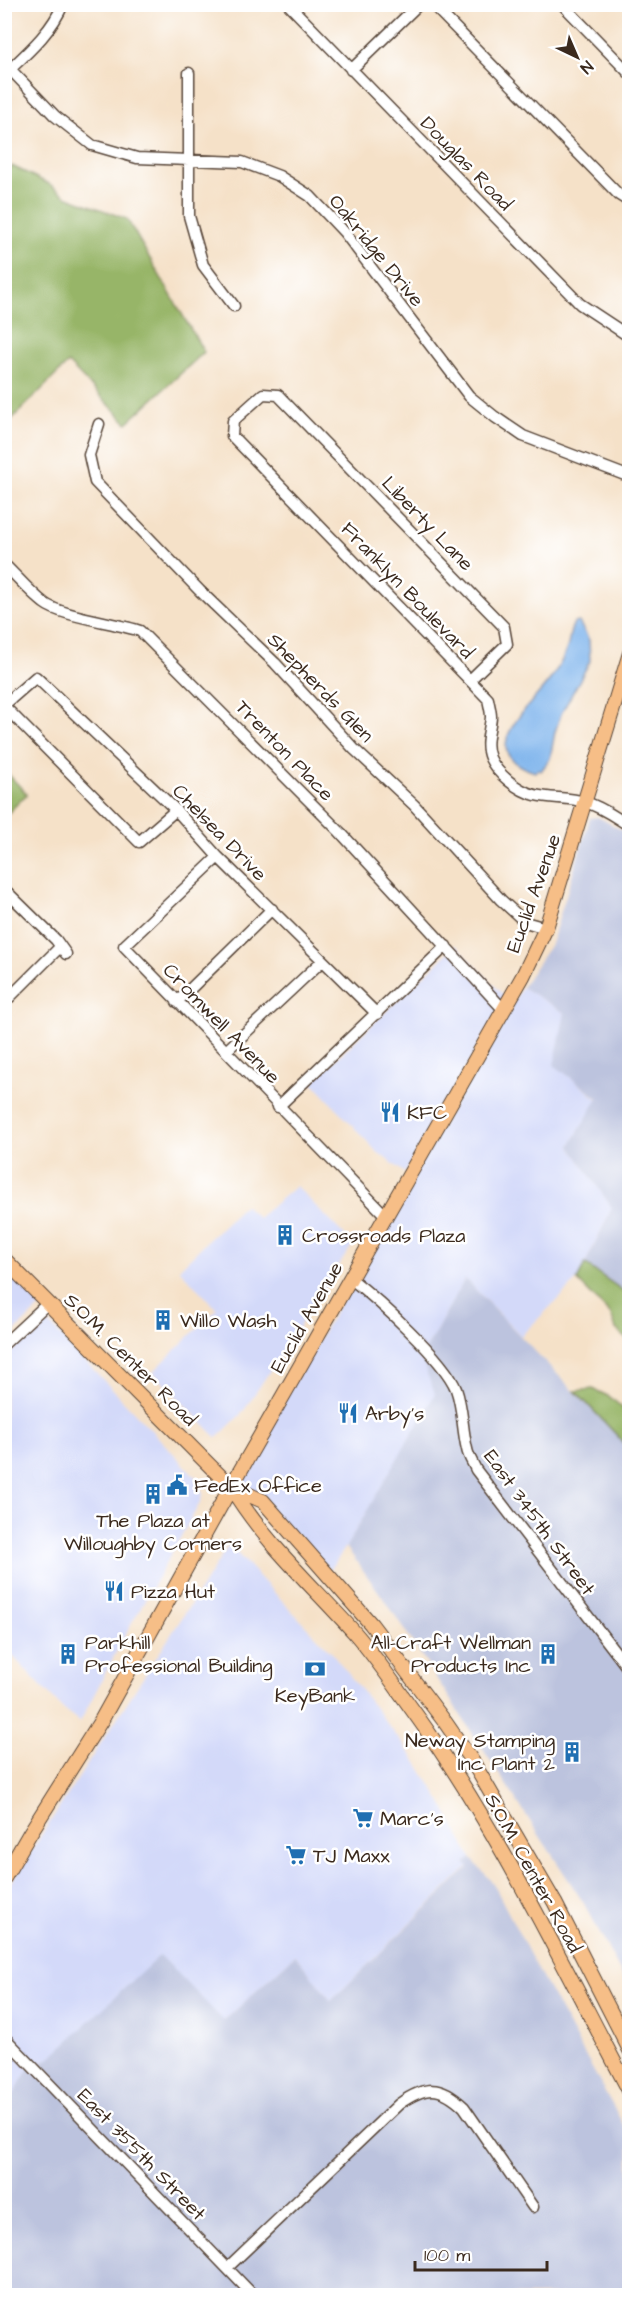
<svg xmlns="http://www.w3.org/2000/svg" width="634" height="2300" font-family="'Architects Daughter',sans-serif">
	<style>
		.built { fill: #d3d9f9 }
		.industrial { fill: #bcc3de }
		.forest { fill: #97b567; stroke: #697042; stroke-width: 1.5 }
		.water { fill: #7db3ec; stroke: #5c6e85; stroke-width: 1.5 }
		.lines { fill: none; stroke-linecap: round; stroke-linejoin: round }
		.minor-casing { stroke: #574538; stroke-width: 13 }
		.major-casing { stroke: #574538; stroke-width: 16 }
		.minor { stroke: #fff; stroke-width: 10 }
		.major { stroke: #f6be87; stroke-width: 14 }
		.labels { text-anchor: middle; stroke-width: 5; stroke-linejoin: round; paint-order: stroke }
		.street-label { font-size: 20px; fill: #3b2a1e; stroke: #fff }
		.poi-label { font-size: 20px; fill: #3b2a1e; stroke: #fff; text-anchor: start }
	</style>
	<rect width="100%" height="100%" fill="#fff"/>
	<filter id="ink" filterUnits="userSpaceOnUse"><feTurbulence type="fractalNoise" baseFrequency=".0167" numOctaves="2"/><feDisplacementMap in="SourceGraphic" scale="12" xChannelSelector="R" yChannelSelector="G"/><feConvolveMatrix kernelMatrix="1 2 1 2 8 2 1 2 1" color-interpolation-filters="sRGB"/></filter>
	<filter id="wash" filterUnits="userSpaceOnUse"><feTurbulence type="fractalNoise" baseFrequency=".008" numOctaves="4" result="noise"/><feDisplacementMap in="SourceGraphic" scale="24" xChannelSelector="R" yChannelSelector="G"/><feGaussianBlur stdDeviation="1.35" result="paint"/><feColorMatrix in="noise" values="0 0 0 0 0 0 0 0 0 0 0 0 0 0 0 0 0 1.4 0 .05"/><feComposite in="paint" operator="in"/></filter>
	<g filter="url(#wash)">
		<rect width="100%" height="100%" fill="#f5e1c8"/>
		<!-- built -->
		<path class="built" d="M456,945L506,998L405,1173L376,1151L312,1082Z
			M522,987L565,1013L555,1065L598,1099L570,1146L612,1208L577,1280L521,1336L465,1279L421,1358L436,1394L346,1547L330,1570L235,1485Z
			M296,1186L353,1244L243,1412L217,1438L153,1372L217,1309L179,1269L244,1205L258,1218Z
			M5,1264L44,1303L5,1341Z
			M47,1321L195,1476L203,1494L200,1503L123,1639L80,1722L63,1709L5,1648V1359L41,1323Z
			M229,1545L333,1654L416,1761L442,1803L471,1858L466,1862L469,1866L331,2001L295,1955L224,2021L48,2060L35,2065L5,2032L4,1893Z
			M5,2043L29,2068L5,2110Z"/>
		<!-- industrial -->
		<path class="industrial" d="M598,817L629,834V1295L585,1264L612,1208L570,1146L598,1098L554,1065L565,1013L522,987L551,944L590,818Z
			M465,1279L629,1448V1988L583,1902L389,1606L346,1547L435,1394L421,1358Z
			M471,1858L493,1883L540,1974L629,2135V2295L5,2296V2109L29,2068L48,2060L160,1955L224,2021L295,1955L331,2001L469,1867L465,1863Z"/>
		<!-- forest -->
		<path class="forest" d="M12,166L49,184L68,197L127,219L204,352L127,423L68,363L5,426L4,174Z
			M5,771L27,794L5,816H4Z
			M585,1264L629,1295V1341L616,1329L611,1315L577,1280Z
			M593,1389L610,1397L629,1414V1448L575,1391Z"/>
		<!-- water -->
		<path class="water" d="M579,622L589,640L590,661L561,714L555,732L550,759L541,771L538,769L535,772C467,752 538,701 554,674C560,665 565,655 568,645C570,637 570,629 574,623Z"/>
	</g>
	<g filter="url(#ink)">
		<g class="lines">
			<!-- minor casing -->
			<g class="minor-casing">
				<path id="minor" d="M288,4L580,304L630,337
					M432,4L619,195L630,202
					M562,4L630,74
					M10,69L55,116L92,145L137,158L242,162L279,176L310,196L344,232L469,396L495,417L523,436L630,477
					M351,70L419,4
					M189,73V216L203,265L234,306
					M4,75C26,54 52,32 63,4
					M99,424L89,455L95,482L200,591L275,663L354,749L414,805L501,900L525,922L546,928
					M7,567C19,579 31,593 44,603C60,616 117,623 140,631L340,832L503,1009
					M470,680L507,644L504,627L278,395L263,394L233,421L232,436L488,699C489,705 491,711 491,717C490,730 484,744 490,758C497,774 518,791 535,795C552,799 569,797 585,802C602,807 615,817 630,826
					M4,705L36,677L176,810L218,857L377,1014
					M4,706L139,842L176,810
					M218,857L124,946L386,1216
					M4,889L56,940L66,954
					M177,1002L272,909
					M4,1003L60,947
					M226,1051L322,961
					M278,1107L446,946
					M350,1278C377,1299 444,1359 456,1389C463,1408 462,1429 467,1449C468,1456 473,1463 476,1470L630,1671
					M4,1344L48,1303
					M4,2037L254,2296
					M227,2268L399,2104C425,2086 440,2084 464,2107L533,2207"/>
			</g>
			<!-- major casing -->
			<g class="major-casing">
				<path id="major" d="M4,1259L231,1487C263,1541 312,1585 354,1632C376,1657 395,1686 414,1712C499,1830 562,1964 630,2092
					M231,1487L263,1501L371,1624L445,1722L474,1764L555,1903L630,2050
					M4,1878L30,1833L102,1719L231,1487L523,976L546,928L630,653"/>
			</g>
			<!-- minor -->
			<use href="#minor" class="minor"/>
			<!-- major -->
			<use href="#major" class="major"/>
		</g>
	</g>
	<!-- icons -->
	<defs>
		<g id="restaurant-bare" transform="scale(1.62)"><path d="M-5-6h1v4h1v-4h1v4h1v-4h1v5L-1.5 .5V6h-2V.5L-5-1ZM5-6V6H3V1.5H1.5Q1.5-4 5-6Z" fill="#1f6fb2" stroke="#fff" stroke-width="2.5" paint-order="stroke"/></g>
		<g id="building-bare" transform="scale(1.62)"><path d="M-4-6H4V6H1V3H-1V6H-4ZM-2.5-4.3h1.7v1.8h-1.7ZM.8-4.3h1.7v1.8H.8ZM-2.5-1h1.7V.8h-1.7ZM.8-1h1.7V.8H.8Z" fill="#1f6fb2" stroke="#fff" stroke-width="2.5" paint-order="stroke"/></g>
		<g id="civic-bare" transform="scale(1.62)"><path d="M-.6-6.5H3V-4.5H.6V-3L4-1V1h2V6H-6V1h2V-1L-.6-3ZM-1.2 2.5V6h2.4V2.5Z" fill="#1f6fb2" stroke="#fff" stroke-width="2.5" paint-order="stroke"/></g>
		<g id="bank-bare" transform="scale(1.62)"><path d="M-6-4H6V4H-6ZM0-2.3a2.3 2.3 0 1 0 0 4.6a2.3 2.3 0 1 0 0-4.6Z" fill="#1f6fb2" stroke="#fff" stroke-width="2.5" paint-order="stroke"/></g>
		<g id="supermarket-bare" transform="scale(1.62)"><path d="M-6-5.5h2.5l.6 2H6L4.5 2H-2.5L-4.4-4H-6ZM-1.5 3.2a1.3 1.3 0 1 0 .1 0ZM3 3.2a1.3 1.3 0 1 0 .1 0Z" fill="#1f6fb2" stroke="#fff" stroke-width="2.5" paint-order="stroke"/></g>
	</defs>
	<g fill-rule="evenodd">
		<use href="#restaurant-bare" x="390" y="1112"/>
		<use href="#building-bare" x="285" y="1235"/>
		<use href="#building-bare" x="163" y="1320"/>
		<use href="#restaurant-bare" x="348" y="1413"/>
		<use href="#civic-bare" x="177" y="1485"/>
		<use href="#building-bare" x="153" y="1494"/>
		<use href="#restaurant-bare" x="114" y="1591"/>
		<use href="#building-bare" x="68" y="1654"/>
		<use href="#building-bare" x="548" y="1654"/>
		<use href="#bank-bare" x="315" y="1669"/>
		<use href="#building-bare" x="572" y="1752"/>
		<use href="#supermarket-bare" x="363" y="1818"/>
		<use href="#supermarket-bare" x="296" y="1855"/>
	</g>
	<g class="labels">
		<!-- street labels -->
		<g class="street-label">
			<text transform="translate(467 163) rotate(46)" y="7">Douglas Road</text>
			<text transform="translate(377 250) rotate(51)" y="7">Oakridge Drive</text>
			<text transform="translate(428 523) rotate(46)" y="7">Liberty Lane</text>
			<text transform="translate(408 590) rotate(46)" y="7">Franklyn Boulevard</text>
			<text transform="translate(321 687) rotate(46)" y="7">Shepherds Glen</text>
			<text transform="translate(285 750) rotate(46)" y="7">Trenton Place</text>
			<text transform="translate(220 832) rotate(46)" y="7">Chelsea Drive</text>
			<text transform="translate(533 893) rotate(-70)" y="7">Euclid Avenue</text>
			<text transform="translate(222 1023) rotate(46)" y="7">Cromwell Avenue</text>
			<text transform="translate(306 1317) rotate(-60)" y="7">Euclid Avenue</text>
			<text transform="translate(131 1359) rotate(45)" y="7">S.O.M. Center Road</text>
			<text transform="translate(540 1522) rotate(54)" y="7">East 345th Street</text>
			<text transform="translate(534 1873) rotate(61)" y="7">S.O.M. Center Road</text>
			<text transform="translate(142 2154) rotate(46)" y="7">East 355th Street</text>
		</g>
		<!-- poi labels -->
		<g class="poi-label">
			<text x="407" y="1119">KFC</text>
			<text x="302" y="1242">Crossroads Plaza</text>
			<text x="180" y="1327">Willo Wash</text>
			<text x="365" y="1420">Arby's</text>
			<text x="194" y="1492">FedEx Office</text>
			<text x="153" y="1527" text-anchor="middle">The Plaza at<tspan x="153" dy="23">Willoughby Corners</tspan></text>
			<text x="131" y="1598">Pizza Hut</text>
			<text x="85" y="1649">Parkhill<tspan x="85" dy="23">Professional Building</tspan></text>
			<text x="531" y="1649" text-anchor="end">All-Craft Wellman<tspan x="531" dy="23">Products Inc</tspan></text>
			<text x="315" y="1702" text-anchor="middle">KeyBank</text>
			<text x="555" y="1747" text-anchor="end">Neway Stamping<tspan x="555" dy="23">Inc Plant 2</tspan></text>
			<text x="380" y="1825">Marc's</text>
			<text x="313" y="1862">TJ Maxx</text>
		</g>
	</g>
	<!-- margin -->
	<rect width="634" height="2300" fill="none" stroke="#fff" stroke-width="24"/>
	<!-- north arrow -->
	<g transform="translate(577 57) rotate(136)" stroke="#ffffff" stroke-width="4.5" paint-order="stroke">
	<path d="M0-4.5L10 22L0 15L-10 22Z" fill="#3b2a1e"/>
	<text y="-9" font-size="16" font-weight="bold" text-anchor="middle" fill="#3b2a1e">N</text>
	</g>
	<!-- scale -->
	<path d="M415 2261v9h132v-9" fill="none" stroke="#3b2a1e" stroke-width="3"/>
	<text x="424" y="2261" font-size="18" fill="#3b2a1e" stroke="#ffffff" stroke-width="4.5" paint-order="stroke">100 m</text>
</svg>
